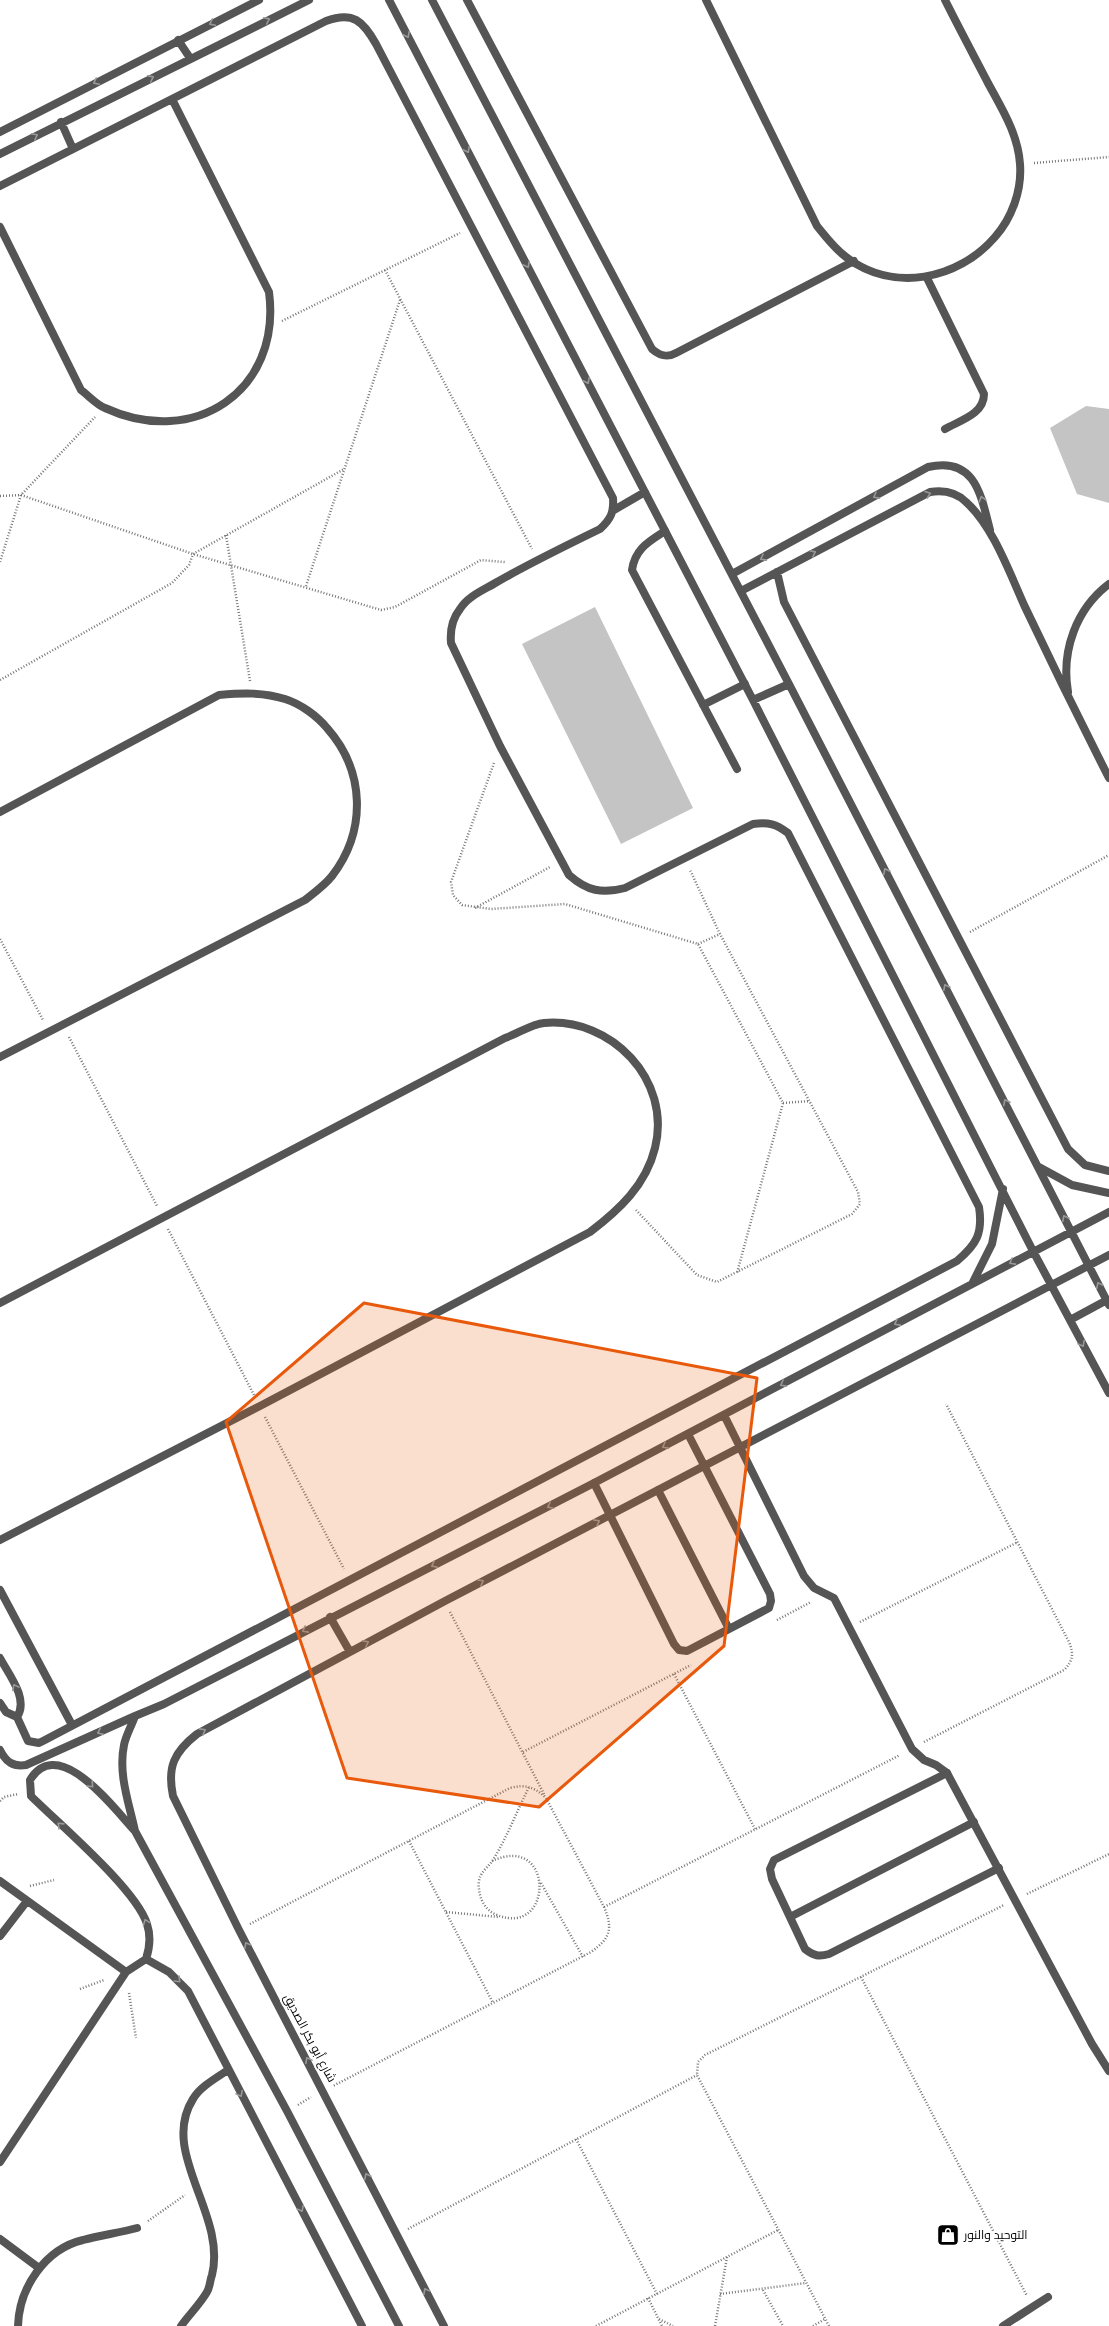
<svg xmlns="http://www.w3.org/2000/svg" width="1109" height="2326" font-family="'Open Sans',Cairo,sans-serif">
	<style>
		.building { fill: #c4c4c4 }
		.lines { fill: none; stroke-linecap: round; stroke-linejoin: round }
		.path { stroke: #777; stroke-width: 2.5; stroke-dasharray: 1 2; stroke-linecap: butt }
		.service { stroke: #555; stroke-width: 8 }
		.minor { stroke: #555; stroke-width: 8 }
		.oneway { stroke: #999 }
		.marked { fill: #e8590c; fill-opacity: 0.2; stroke: #e8590c; stroke-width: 3; stroke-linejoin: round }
		.labels { text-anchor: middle; stroke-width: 4; stroke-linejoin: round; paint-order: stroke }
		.street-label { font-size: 12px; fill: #000; stroke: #fff }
		.poi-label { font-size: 12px; fill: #000; stroke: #fff; text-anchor: start }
	</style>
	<rect width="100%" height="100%" fill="#fff"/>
	<!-- building -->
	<path class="building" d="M1086,406L1109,409V503L1077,494L1050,428Z
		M595,607L693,808L621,844L522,644Z"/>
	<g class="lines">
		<!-- path -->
		<path class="path" d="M1034,163L1109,157
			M385,270L532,549
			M282,321L460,233
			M0,496L21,495L193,554L381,610L395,607L481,560L505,562
			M226,535L250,681
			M0,562L21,495L95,417
			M306,586L400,300
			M0,680L172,583L189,565L193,554L344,469
			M494,763L451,882L453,895L462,905L491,909L565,904L698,944L783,1103L737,1273
			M475,908L550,867
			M970,932L1109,855
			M0,939L43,1020
			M698,944L720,934
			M69,1037L157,1206
			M783,1103L810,1101
			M636,1210L697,1275L717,1282L852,1214L860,1204L858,1192L720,934L690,870
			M168,1229L254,1395
			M265,1417L344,1569
			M450,1612L545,1796
			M777,1620L811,1602
			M860,1622L1018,1542
			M674,1674L755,1829
			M924,1742L1064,1670C1073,1661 1074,1654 1069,1642L946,1404
			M523,1752L691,1665
			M0,1801L4,1797L18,1794
			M409,1841L493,2003
			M492,1861C555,1832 554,1938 497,1915C486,1911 480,1900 479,1889C478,1885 479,1880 480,1877C483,1870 489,1866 493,1860C507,1837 517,1811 529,1787
			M541,1883L583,1957
			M30,1886L54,1880
			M1027,1894L1109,1854
			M604,1907L900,1755
			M446,1912L499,1917
			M250,1924L510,1788C525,1784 535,1787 546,1798L604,1907C613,1928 611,1938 591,1952L333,2086
			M861,1977L1027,2296
			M80,1989L104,1980
			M129,1993L136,2038
			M298,2105L311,2097
			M576,2139L657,2294
			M148,2221L185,2195
			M408,2229L697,2075
			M763,2290L783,2326
			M720,2294L806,2283
			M648,2298L662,2326
			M659,2319L673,2326
			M596,2326L778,2230
			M715,2326L727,2257
			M813,2326L825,2319
			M829,2326L697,2075L698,2062L705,2055L1004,1905"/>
		<!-- service -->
		<path class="service" d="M927,278L984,394C984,414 961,420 945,429
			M665,531C648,542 635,549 632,570L737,769
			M703,705L745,684
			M594,1483L674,1644L679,1650L687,1651L769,1608L771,1601L770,1594L688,1434
			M658,1490L729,1629
			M947,1773L774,1860L770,1869L772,1879L805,1949C814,1956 819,1957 829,1954L999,1868
			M790,1917L974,1822
			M1003,2326L1048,2297"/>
		<!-- minor -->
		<path class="minor" d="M389,0L753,700L1033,1251L1109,1393
			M432,0L789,684L1109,1305
			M467,0L652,349C660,356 667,358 676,353L854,261
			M706,0L817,226C826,237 834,248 846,257C893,293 958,280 995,237C1012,218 1022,190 1020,164C1018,134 1002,109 988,83C974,56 959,28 945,0
			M178,40L190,58
			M61,122L73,149
			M0,132L259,0
			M0,154L309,0
			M0,186L326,21C353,11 363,21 376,44L613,498C614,512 611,519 600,529C565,546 530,563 497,582C484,590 468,596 460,609C452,619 450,631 451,643L500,746L569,875C587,891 602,894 625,888L753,824C769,822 776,824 788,833L979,1207C983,1233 977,1244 957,1261L43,1741L39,1743L28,1741L17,1717L6,1712L0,1703
			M0,227L81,390C89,396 97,405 105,408C194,449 282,391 269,292L172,99
			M614,510L645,492
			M777,572L784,602L1068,1149L1085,1165L1109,1171
			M732,574L928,467C975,456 981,495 990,530
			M741,591L930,492C943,490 956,492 966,502C993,526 1010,574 1025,607C1052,664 1080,721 1109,778
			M1068,692C1061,651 1076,609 1109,584
			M753,700L789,684
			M0,812L219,695C242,693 263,692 285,699C301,704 317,716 327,728C365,771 367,830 332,876C325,885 314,893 305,900L0,1057
			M1039,1167L1072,1185L1109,1193
			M973,1282L992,1244L1003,1189
			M0,1303L505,1038C517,1034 532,1024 544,1023C611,1017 672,1080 655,1148C646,1185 619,1210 590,1232L260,1406L0,1540
			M1070,1320L1107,1300
			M724,1415L804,1576L814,1588L834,1598L912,1749L924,1760L936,1765L947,1773L1092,2044L1109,2071
			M0,1590L72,1725
			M330,1617L350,1652
			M0,1658C9,1675 29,1699 17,1717
			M0,1750C6,1762 13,1767 26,1765L135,1716
			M0,1881L126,1972
			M0,1936L27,1901
			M146,1959L169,1972L188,1991L362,2326
			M0,2162L126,1972L146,1959C150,1947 151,1936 147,1924C136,1889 59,1824 31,1796L30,1780C59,1733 115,1810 135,1831
			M0,2239L39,2268
			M18,2326C19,2288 45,2249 83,2240C101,2235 119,2233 137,2228
			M181,2326C189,2315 200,2304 207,2292C210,2287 210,2280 212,2275C227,2214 159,2153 193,2099C200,2087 216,2078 228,2070
			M399,2326L287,2111L135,1831C129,1803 118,1774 124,1745C126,1735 132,1725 135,1716L164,1704L594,1483L1109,1212
			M444,2326L239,1930L173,1796C167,1767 174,1752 197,1734L445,1601L1109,1255"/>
	</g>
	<!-- one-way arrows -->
	<defs><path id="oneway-chevron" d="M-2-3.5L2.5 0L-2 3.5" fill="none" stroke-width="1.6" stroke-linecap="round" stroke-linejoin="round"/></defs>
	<g class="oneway">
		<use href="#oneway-chevron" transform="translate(267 20) rotate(-26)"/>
		<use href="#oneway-chevron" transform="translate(212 23) rotate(154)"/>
		<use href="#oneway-chevron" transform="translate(407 35) rotate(63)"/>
		<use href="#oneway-chevron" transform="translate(151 78) rotate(-26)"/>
		<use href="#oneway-chevron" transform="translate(96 82) rotate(153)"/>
		<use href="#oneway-chevron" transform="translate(35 136) rotate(-28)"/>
		<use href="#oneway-chevron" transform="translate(467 150) rotate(63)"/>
		<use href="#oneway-chevron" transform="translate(527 265) rotate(63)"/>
		<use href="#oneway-chevron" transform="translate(587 381) rotate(63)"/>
		<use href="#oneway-chevron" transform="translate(928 494) rotate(-20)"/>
		<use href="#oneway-chevron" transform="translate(876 496) rotate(151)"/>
		<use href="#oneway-chevron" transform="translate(982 499) rotate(-106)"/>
		<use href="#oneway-chevron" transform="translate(813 553) rotate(-27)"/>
		<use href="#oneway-chevron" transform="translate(763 558) rotate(152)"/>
		<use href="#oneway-chevron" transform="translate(886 871) rotate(-117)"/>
		<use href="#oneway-chevron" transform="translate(946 987) rotate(-117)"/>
		<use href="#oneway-chevron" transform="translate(1006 1102) rotate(-117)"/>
		<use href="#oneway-chevron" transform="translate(1065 1218) rotate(-117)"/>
		<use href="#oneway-chevron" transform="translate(1012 1262) rotate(151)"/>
		<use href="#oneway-chevron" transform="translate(1099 1285) rotate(-116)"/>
		<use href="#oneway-chevron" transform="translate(897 1323) rotate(152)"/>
		<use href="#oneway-chevron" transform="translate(1082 1344) rotate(62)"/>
		<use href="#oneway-chevron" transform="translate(783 1384) rotate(152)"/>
		<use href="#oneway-chevron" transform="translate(665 1446) rotate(152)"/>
		<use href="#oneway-chevron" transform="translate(550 1506) rotate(153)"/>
		<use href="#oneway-chevron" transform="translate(597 1522) rotate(-28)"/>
		<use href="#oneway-chevron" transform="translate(434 1565) rotate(153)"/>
		<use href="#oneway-chevron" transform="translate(481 1582) rotate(-28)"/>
		<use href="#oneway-chevron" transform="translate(305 1630) rotate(152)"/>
		<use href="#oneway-chevron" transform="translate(366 1643) rotate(-28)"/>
		<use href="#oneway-chevron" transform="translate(15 1687) rotate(-118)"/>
		<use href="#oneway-chevron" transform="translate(203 1731) rotate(-29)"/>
		<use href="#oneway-chevron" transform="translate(100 1732) rotate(156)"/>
		<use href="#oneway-chevron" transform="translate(91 1785) rotate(47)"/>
		<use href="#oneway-chevron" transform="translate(60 1825) rotate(-136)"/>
		<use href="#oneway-chevron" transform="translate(146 1922) rotate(-111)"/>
		<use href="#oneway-chevron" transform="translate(247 1945) rotate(-118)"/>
		<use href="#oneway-chevron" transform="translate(178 1980) rotate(45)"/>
		<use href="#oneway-chevron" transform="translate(308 2060) rotate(-118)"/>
		<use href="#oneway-chevron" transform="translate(240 2094) rotate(62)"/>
		<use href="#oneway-chevron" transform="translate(367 2176) rotate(-117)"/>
		<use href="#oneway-chevron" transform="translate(301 2209) rotate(62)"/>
		<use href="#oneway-chevron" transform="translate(426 2291) rotate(-118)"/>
	</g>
	<!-- marked area -->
	<path class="marked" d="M364,1303L757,1378L724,1646L539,1807L347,1778L226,1422Z"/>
	<!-- icons -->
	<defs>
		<g id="shop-square" transform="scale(1.15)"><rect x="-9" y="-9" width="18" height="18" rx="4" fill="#000" stroke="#fff"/><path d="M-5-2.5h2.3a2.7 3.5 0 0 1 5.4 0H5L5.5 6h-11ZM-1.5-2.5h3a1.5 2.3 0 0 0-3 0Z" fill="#fff"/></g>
	</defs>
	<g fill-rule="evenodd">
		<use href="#shop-square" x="948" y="2235"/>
	</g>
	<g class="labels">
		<!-- street labels -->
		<g class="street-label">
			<text transform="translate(310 2038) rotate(62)" y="4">شارع أبو بكر الصديق</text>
		</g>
		<!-- poi labels -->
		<g class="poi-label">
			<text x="964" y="2239">التوحيد والنور</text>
		</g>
	</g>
</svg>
